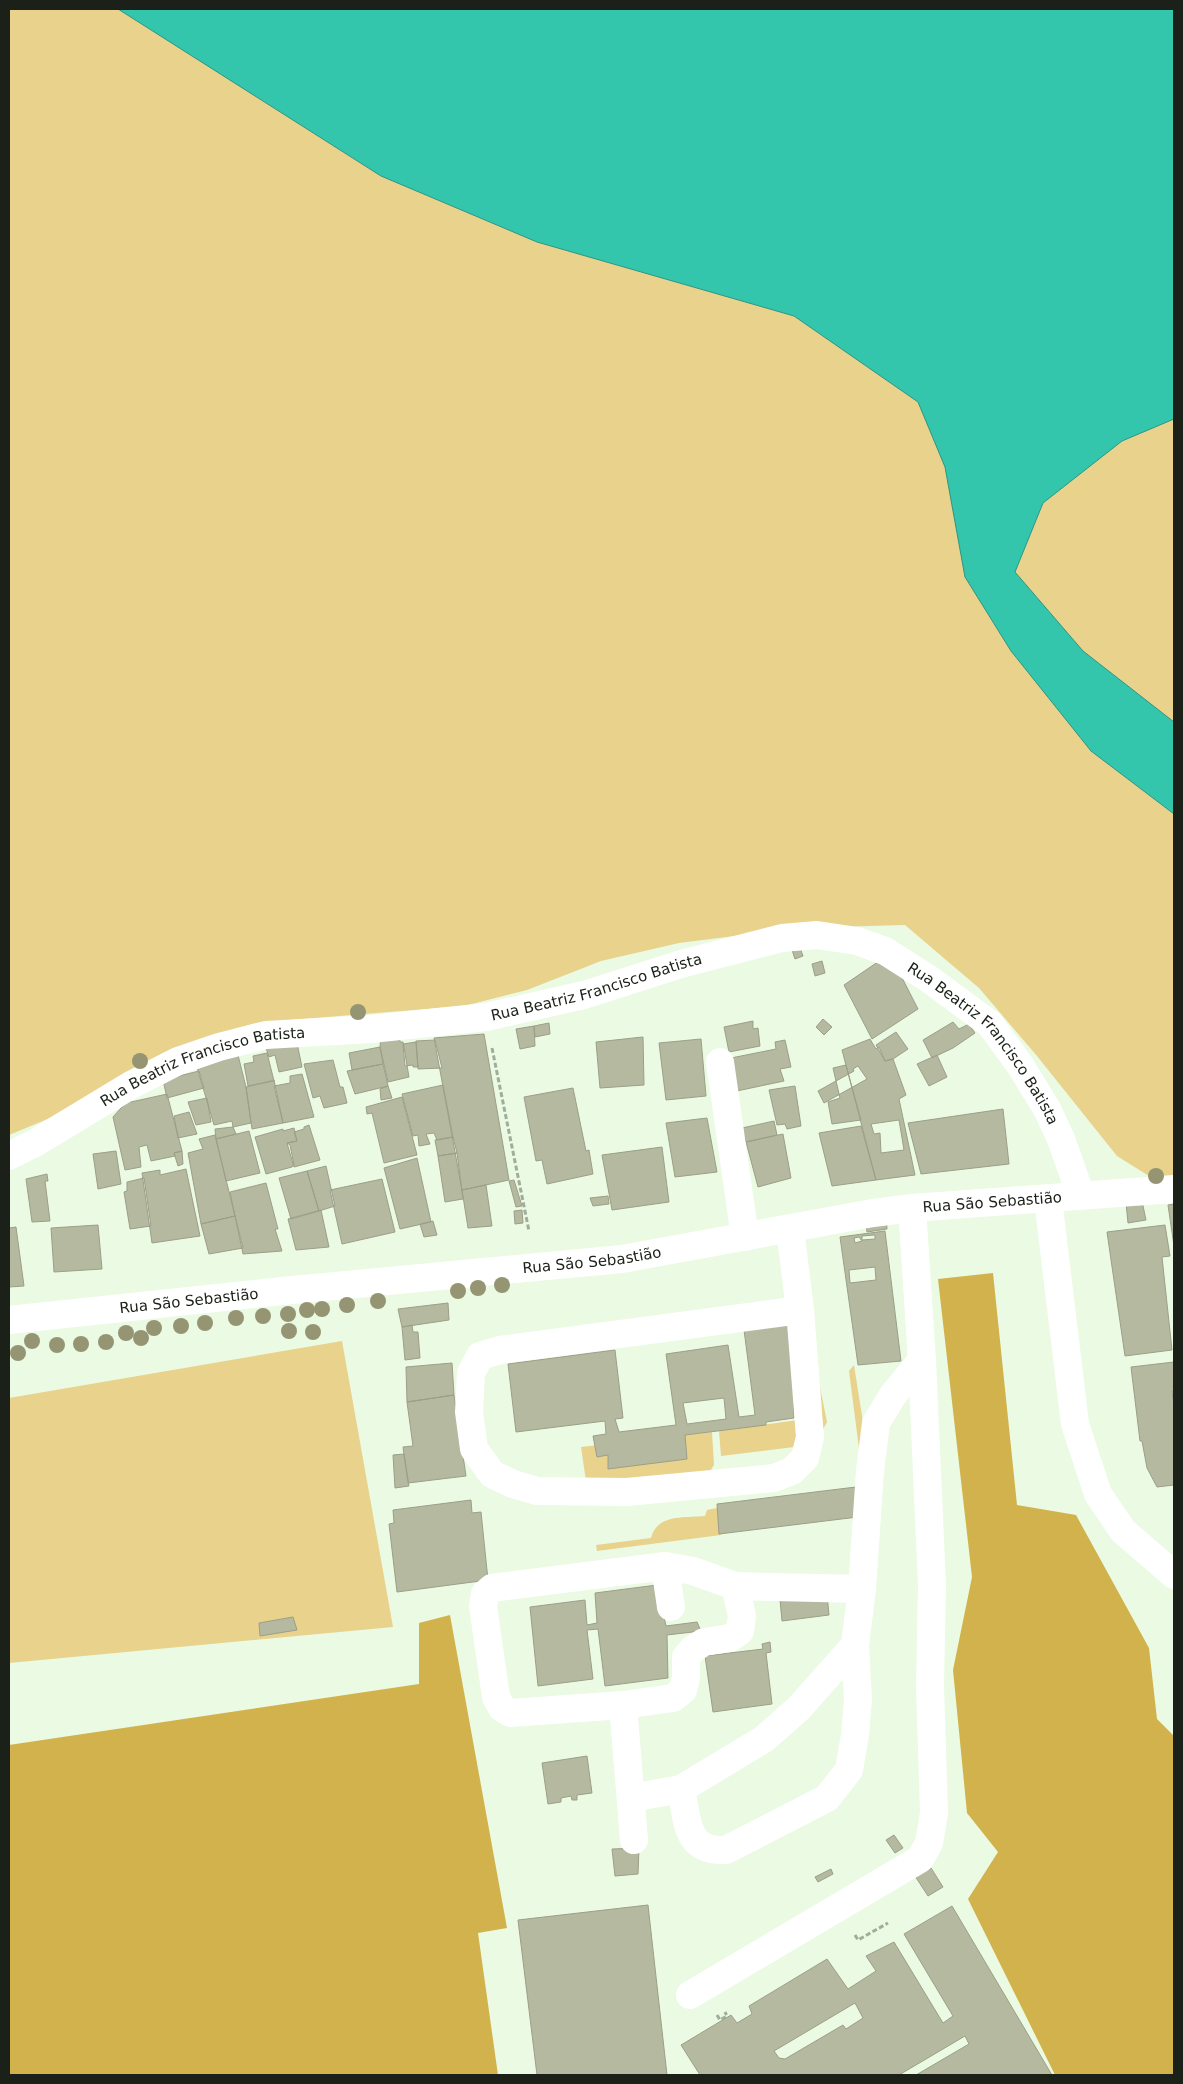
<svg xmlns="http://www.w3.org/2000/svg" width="1183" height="2084" font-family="'DejaVu Sans',sans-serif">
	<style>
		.green { fill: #e8d28c }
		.forest { fill: #d1b24c }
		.water { fill: #33c6ac; stroke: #2c9480 }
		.building { fill: #b5b9a0; stroke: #9c9f87; fill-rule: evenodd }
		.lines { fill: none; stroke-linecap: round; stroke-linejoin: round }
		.path { stroke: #a1ad9b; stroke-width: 3; stroke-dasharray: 5 2.5; stroke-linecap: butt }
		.minor { stroke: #fff; stroke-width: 28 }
		.tree { fill: #959573 }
		.labels { text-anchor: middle; stroke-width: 4; stroke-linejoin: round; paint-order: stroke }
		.street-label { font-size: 15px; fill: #1b2018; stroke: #fff }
	</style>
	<rect width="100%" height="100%" fill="#ebfae3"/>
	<!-- green -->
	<path class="green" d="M9,9H118L381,176L537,242L794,316L918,402L945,467L965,577L1011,651L1091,751L1174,814V1183L1165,1186L1117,1156L1037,1056L979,988L905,925L833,927L758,933L679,943L601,961L527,990L464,1006L265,1022L91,1101L9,1135Z
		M1174,419V722L1083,651L1015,572L1043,503L1122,441Z
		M342,1341L393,1627L9,1663V1398Z
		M854,1365L873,1486L864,1487L849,1371Z
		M818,1377L827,1422L817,1440L802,1446L721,1456L719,1431L812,1418Z
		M712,1432L714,1465L709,1473L586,1481L581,1447Z
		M717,1508L721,1535L597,1551L596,1545L651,1538C657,1514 684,1518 705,1516L707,1510Z"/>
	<!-- forest -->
	<path class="forest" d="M993,1273L1017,1505L1076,1515L1149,1648L1157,1719L1174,1736V2075H1055L968,1899L998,1852L967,1813L953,1670L972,1577L938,1279Z
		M450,1615L507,1928L478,1933L498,2075H9V1745L419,1684V1623Z"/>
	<!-- water -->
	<path class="water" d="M118,9H1174V419L1122,441L1043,503L1015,572L1083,651L1174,722V814L1091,751L1011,651L965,577L945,467L918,402L794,316L537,242L381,176Z"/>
	<!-- building -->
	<path class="building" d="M799,945L803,956L795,959L791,947Z
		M885,957L896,966L918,1009L872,1039L844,985Z
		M822,961L825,973L815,976L812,964Z
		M823,1019L832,1027L824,1035L816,1027Z
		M753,1021V1029L758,1028L760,1046L729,1052L724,1027Z
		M953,1022L959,1029L969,1024L975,1033L953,1048L932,1058L923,1040Z
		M549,1023L550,1034L535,1037L534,1026Z
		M534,1026L535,1046L520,1049L516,1029Z
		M399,1032L400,1042H403L409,1077L388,1082L380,1047L381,1034Z
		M896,1032L908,1049L893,1059L885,1061L876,1045Z
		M484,1034L509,1180L462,1190L434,1038Z
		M643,1037L644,1085L600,1088L596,1042Z
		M701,1039L706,1096L666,1100L659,1043Z
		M870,1039L876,1049L879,1047L885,1061L893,1059L906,1095L899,1099L915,1175L876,1180L842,1050Z
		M435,1040L442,1068L418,1069L416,1041Z
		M785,1040L791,1067L780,1069L784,1081L732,1092L726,1059L776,1049L775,1042Z
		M416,1042L418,1067H413V1065L405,1066L403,1044Z
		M297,1043L302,1067L279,1072L275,1055L269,1057L266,1048Z
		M380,1047L383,1064L352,1070L349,1053Z
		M267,1053L274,1081L248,1086L244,1064L254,1062L253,1056Z
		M238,1055L246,1087L251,1123L233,1127L232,1121L214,1125L196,1064Z
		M937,1055L947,1077L929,1086L917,1064Z
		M333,1060L340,1087H343L347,1103L324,1108L320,1096L313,1098L304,1064Z
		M383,1064L388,1086L355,1094L347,1071Z
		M846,1065L861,1120L832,1124L828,1102L840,1098L833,1068Z
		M858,1066L867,1079L824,1103L818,1091L854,1071L853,1069Z
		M199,1071L204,1088L167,1098L163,1080Z
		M302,1074L314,1117L283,1123L274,1086L290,1083V1076Z
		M274,1080L283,1123L252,1129L246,1087Z
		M443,1085L453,1137L437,1140L434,1133L426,1134L430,1144L419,1146L418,1135L413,1136L402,1094Z
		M388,1086L392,1098L381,1100L380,1089Z
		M795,1086L801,1126L787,1129L785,1124L777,1125L769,1090Z
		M573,1088L586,1151L589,1150L593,1174L547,1184L542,1160L536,1161L524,1097Z
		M167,1094L182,1151L174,1153L175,1156L151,1161L147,1145L139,1147L141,1167L125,1170L113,1117L130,1098L131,1102Z
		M402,1097L417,1155L384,1163L372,1113L367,1114L366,1107Z
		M207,1098L211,1122L196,1125L188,1102Z
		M1003,1109L1009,1164L921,1174L908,1123Z
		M189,1112L197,1134L178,1138L174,1116Z
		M707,1118L717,1172L675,1177L666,1123Z
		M899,1120L904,1150L881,1153L880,1133L874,1134L871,1124Z
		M774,1121L777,1135L746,1142L742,1128Z
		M309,1125L320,1160L294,1167L287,1143L297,1141L294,1132L304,1129V1127Z
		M861,1126L876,1180L832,1186L819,1133Z
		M233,1127L236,1134L216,1139L215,1129Z
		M294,1128L297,1141L287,1143L290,1145L294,1165L292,1167L266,1174L255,1137L283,1129V1131Z
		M249,1131L260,1173L226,1181L216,1139Z
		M783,1134L791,1178L758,1187L746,1142Z
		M215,1135L235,1216L201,1224L188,1153L203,1149L199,1139Z
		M453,1137L457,1153L438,1156L435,1140Z
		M662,1147L669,1202L612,1210L602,1155Z
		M116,1151L121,1184L98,1189L93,1154Z
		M182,1151L183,1164L178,1166L174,1153Z
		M457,1153L463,1199L445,1202L438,1156Z
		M417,1158L431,1222L400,1229L384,1168Z
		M326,1166L335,1206L319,1211L307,1171Z
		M186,1169L200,1236L152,1243L142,1173L160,1170V1175Z
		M307,1171L319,1211L291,1219L279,1178Z
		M47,1174L48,1181H45L50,1221L32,1222L26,1179Z
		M144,1178L151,1226L130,1229L124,1192L127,1191V1182Z
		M382,1179L395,1232L342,1244L330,1190Z
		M514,1180L522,1206L516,1207L509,1181Z
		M266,1183L278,1229H275L282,1251L243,1254L230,1192Z
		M486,1185L492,1226L468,1228L462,1190Z
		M608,1196L609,1204L593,1206L590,1198Z
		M1142,1201L1146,1220L1128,1223L1126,1203Z
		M1174,1204V1246L1168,1205Z
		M321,1210L329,1247L296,1250L288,1219Z
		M522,1210L523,1223L515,1224L514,1211Z
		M886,1214L887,1229L867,1232L865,1216Z
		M235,1216L243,1248L209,1254L201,1224Z
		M433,1221L437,1235L424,1237L420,1224Z
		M98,1225L102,1269L54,1272L51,1228Z
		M1165,1225L1170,1256L1162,1257L1172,1350L1125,1356L1107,1232Z
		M16,1227L24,1286L9,1287V1228Z
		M885,1231L901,1361L858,1365L840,1237Z
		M875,1235V1239L862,1240V1236Z
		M859,1237L862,1241L855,1243L854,1238Z
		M875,1267L876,1280L850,1283L849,1270Z
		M448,1303L449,1320L402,1327L398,1309Z
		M792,1319L794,1418L766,1422V1425L685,1435L687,1459L608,1469V1455L597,1457L593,1436L606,1434L605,1421L516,1432L508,1364L615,1350L623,1418L615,1419L619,1432L676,1425L666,1354L728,1345L739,1417L755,1415L743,1322ZM724,1398L726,1419L687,1424L683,1403Z
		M412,1325L413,1332H418L420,1358L405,1360L402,1327Z
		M1174,1362V1391H1172L1174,1405V1485L1157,1487L1147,1468L1142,1441H1140L1131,1367Z
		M452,1363L454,1395L407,1402L406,1367Z
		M454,1395L466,1476L408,1483L403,1447L413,1446L407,1402Z
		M404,1454L409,1486L395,1488L393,1455Z
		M864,1486L866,1516L719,1534L717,1504Z
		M471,1500L472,1513L481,1512L488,1580L397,1592L389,1524L394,1523L393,1510Z
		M657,1585L666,1626L697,1622L701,1631L667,1635L668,1678L605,1686L598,1629L587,1630L593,1679L538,1686L530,1607L585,1600L587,1625L597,1623L595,1593Z
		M827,1594L829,1615L782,1621L780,1600Z
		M293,1617L297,1630L260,1636L259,1623Z
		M770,1642L771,1652L766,1653L772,1704L713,1712L705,1656L763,1649L762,1644Z
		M587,1756L592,1793L577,1795V1800H572L571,1796L561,1798V1802L548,1804L542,1763Z
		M894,1835L903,1848L895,1853L886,1840Z
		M639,1848L638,1874L615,1876L612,1849Z
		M931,1868L943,1887L928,1896L915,1876Z
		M831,1869L833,1874L818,1882L815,1877Z
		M648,1905L667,2075H537L518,1920Z
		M952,1906L1052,2075H916L969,2044L965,2036L899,2075H700L681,2045L731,2015L737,2023L752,2014L749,2006L827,1959L848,1989L876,1971L866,1956L894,1942L943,2023L953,2016L904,1934ZM855,2003L863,2018L846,2029L843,2025L785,2059L779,2058L774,2051Z"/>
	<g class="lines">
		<!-- path -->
		<path class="path" d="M492,1048L529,1231
			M855,1935L858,1940L888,1923
			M717,2015L720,2020L727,2016L725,2012"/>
		<!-- minor -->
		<g class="minor">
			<path d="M720,1062L745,1237"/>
			<path id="s1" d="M9,1156L35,1143L131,1085L178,1061L219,1047L266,1035L371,1029L486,1017L584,995L681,964L782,938L817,935L857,941L885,951L929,979L990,1024L1020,1065L1047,1109L1061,1139L1081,1196"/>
			<path d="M1048,1199L1075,1424L1098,1494L1123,1531L1174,1575"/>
			<path d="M790,1229L800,1310L810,1437L805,1458L792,1471L774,1478L627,1492L537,1491L513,1484L492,1474L474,1449L469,1412L471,1373L480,1356L500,1350L800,1310"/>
			<path id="s2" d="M9,1320L282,1291L622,1259L873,1213L912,1208L1174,1189"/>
			<path d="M665,1566L693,1571L735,1586L742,1616L740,1631L730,1638L704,1642L693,1649L686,1657V1678L683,1690L673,1698L623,1705L510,1713L502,1708L496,1697L483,1606L485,1594L492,1588Z"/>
			<path d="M665,1566L671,1607"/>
			<path d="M735,1586L862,1589"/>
			<path d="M855,1645L799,1708L764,1739L681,1789C688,1821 685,1852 726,1850L827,1798L849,1770L855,1735L858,1699L855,1645L862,1589L870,1471L876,1423L893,1395L922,1360"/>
			<path d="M623,1705L634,1840"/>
			<path d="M631,1798L681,1789"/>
			<path d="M690,1995L920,1859L929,1843L934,1813L930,1686L932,1585L922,1360L912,1208"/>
		</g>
	</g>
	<!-- trees -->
	<g class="tree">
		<circle cx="358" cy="1012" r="8"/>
		<circle cx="140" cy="1061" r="8"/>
		<circle cx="1156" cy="1176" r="8"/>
		<circle cx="502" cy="1285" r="8"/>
		<circle cx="478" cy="1288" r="8"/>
		<circle cx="458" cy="1291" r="8"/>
		<circle cx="378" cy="1301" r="8"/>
		<circle cx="347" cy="1305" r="8"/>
		<circle cx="322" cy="1309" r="8"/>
		<circle cx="307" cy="1310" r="8"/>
		<circle cx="288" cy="1314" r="8"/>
		<circle cx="263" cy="1316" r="8"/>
		<circle cx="236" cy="1318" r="8"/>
		<circle cx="205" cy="1323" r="8"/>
		<circle cx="181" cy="1326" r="8"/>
		<circle cx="154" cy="1328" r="8"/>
		<circle cx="289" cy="1331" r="8"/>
		<circle cx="313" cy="1332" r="8"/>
		<circle cx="126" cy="1333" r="8"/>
		<circle cx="141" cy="1338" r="8"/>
		<circle cx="32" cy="1341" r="8"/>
		<circle cx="106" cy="1342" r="8"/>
		<circle cx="81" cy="1344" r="8"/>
		<circle cx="57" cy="1345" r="8"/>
		<circle cx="18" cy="1353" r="8"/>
	</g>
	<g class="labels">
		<!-- street labels -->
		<g class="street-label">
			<text dy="5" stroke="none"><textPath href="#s1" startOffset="621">Rua Beatriz Francisco Batista</textPath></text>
			<text dy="5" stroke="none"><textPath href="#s1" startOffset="1056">Rua Beatriz Francisco Batista</textPath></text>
			<text dy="5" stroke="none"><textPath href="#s1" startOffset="216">Rua Beatriz Francisco Batista</textPath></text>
			<text dy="5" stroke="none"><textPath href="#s2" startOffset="991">Rua São Sebastião</textPath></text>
			<text dy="5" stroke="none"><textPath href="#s2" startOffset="586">Rua São Sebastião</textPath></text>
			<text dy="5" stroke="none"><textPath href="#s2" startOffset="181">Rua São Sebastião</textPath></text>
		</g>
	</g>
	<!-- border -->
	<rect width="1183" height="2084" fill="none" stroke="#1b2018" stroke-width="20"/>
</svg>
